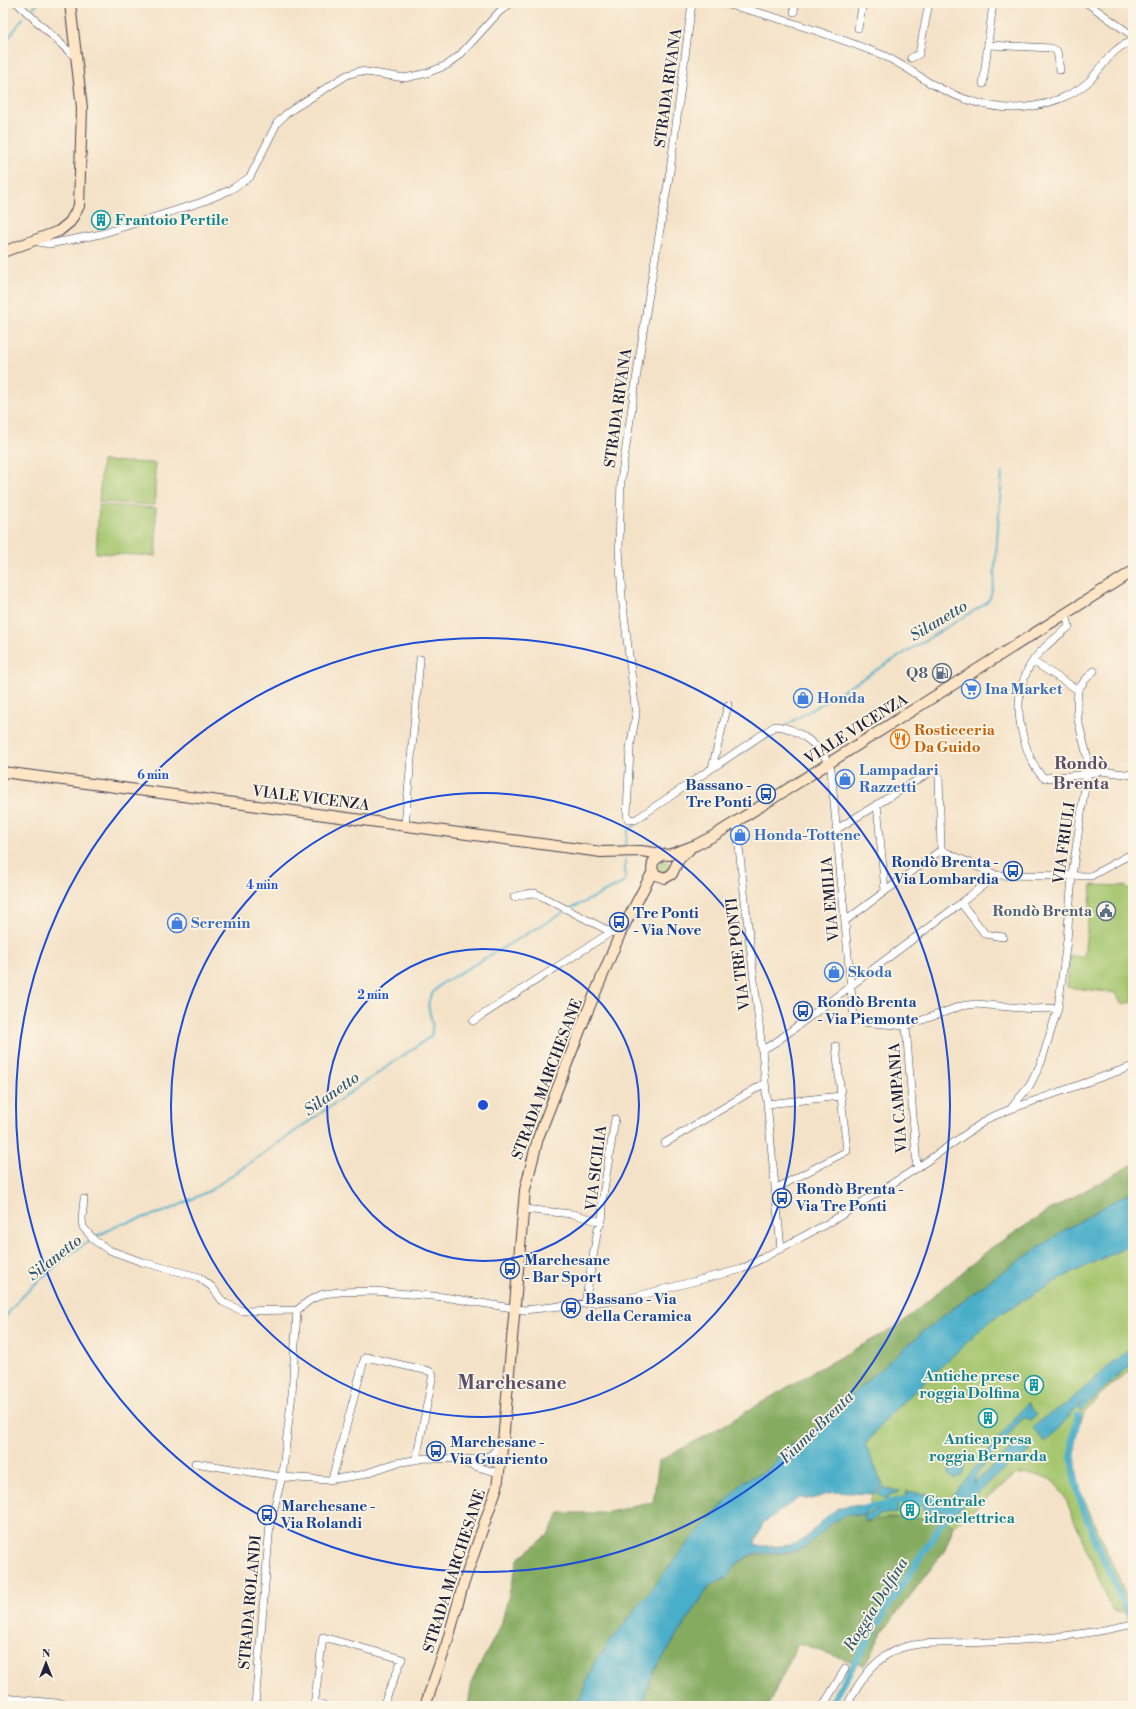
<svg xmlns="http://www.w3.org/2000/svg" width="1136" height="1709" font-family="'Libre Bodoni',serif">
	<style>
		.green { fill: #a5c66e; stroke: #647454 }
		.forest { fill: #84ab61; stroke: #53664e }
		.water { fill: #49aec9; stroke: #366882 }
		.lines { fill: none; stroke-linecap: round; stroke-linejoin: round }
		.stream { stroke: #49aec9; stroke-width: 2 }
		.canal { stroke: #49aec9; stroke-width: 7 }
		.street-casing { stroke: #423f50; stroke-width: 8 }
		.secondary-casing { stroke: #423f50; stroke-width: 12 }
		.street { stroke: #fff; stroke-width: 7 }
		.secondary { stroke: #fde5c5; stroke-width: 10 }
		.ring { fill: none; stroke: #1d4ed8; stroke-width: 2 }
		.labels { text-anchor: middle; stroke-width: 3.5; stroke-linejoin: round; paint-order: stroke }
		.street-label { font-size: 15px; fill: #22223b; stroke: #fcf5e5 }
		.culture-label { font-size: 15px; font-weight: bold; fill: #0d838f; stroke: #fcf5e5; text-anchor: start }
		.service-label { font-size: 15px; font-weight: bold; fill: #4e5e75; stroke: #fcf5e5; text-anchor: end }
		.shop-label { font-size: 15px; font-weight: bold; fill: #366cbe; stroke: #fcf5e5; text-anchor: start }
		.food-label { font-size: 15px; font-weight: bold; fill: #c56008; stroke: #fcf5e5; text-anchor: start }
		.transit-label { font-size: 15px; font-weight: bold; fill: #164399; stroke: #fcf5e5; text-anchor: start }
		.water-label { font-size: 16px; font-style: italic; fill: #325a74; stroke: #fcf5e5 }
		.quarter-label { font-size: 17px; font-weight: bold; fill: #594d6a; stroke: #fcf5e5 }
		.district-label { font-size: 19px; font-weight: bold; fill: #594d6a; stroke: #fcf5e5 }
		.centre { fill: #1d4ed8; stroke: #fcf5e5; stroke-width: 2 }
		.ring-label { font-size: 12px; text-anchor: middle; font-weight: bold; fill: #1d4ed8; stroke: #fcf5e5; stroke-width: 3.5; stroke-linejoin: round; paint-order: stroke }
	</style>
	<rect width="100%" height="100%" fill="#fcf5e5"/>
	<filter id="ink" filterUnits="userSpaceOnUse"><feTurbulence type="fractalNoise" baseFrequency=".025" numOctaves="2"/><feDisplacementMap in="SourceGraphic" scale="8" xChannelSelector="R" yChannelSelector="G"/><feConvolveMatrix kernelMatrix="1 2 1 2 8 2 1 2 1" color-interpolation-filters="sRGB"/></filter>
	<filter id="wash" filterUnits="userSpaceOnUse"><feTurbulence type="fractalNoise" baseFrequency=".012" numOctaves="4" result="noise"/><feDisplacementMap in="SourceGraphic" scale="16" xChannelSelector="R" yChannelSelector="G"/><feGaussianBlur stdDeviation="0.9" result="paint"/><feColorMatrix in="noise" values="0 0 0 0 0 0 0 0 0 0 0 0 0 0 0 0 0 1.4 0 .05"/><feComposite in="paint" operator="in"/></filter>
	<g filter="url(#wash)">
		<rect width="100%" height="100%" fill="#f4e2c8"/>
		<!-- green -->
		<path class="green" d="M102,461L155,463V505L99,502Z
			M99,505L156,508V556L96,553Z
			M658 867a6 6 0 1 1 12 0a6 6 0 1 1-12 0Z
			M1092,885L1126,886L1133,892V1002L1121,1004L1116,993L1067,987L1070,956H1084Z
			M1133,1244V1368L1102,1393L1084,1413L1077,1430L1075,1455L1079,1488L1133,1611V1615L1112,1610L1066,1500C1052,1473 1044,1476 1016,1474L952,1528L865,1522L863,1515L869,1507L873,1494L883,1485L865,1445L889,1415L992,1319L1063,1277Z"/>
		<!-- forest -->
		<path class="forest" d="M1133,1164V1190L1063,1231L982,1286L924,1331L861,1386L825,1423L781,1453L768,1470L744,1481L595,1661L577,1706H468L472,1680L501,1625L518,1559L548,1535L560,1513H605L653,1502L659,1461L721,1427L811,1373L899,1325L991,1248L1048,1211Z
			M854,1513L863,1515L866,1522L887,1518H938L954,1526L945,1550L882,1633L864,1666L798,1643L768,1706H641L653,1673L710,1585L725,1579L738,1563L751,1555L790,1553L800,1549L809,1544L834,1520L843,1515Z"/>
		<!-- water -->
		<path class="water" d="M1133,1190V1244L1063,1277L992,1319L889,1415L865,1445L883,1485L873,1494L833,1492L812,1499L800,1497L763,1523L755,1543L757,1546C771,1546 791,1548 803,1540C807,1538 810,1533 814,1529C832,1511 841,1501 869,1507L864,1515L879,1510L885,1502L897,1503L898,1513L883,1514L865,1522L863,1515C833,1509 825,1536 802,1548C787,1556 760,1550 751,1555C747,1557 741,1560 738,1563C733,1568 730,1576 724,1579C720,1582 714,1583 710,1585L653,1673L641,1706H577L595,1661L683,1549L744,1481L768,1470L781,1453L825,1423L861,1386L924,1331L982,1286L1063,1231Z
			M1133,1345V1362L1089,1402L1082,1411L1078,1408L1083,1401C1069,1415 1059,1430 1045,1442L1033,1428L1042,1419L1066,1404Z
			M1027,1403L1037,1415L1030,1420L1027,1418L1022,1419L979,1471L973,1484L1021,1440L1031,1451L1016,1462L1007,1466L952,1516L942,1512H924V1506L903,1507L902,1502L906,1499L907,1491L950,1499Z
			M960,1458L964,1459C967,1468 963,1476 954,1479L949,1475C948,1467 953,1461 960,1458Z
			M884,1486L886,1489L900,1491L889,1496L886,1500L877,1493Z"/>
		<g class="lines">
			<!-- stream -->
			<path class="stream" d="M34,7L39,3
				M3,46L23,18
				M788,724L985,604L990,598L994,582L1002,473
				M721,766L774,732
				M625,848L628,831L640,821
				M570,909L623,883L625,878V860
				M95,1237L119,1225L169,1210L211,1190L431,1036C438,1012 415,1008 441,984L566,911
				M3,1321C18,1295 66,1256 91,1240"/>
			<!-- canal -->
			<path class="canal" d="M1078,1416C1075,1430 1071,1444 1072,1458C1075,1505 1111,1573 1130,1618
				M859,1510L903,1500L913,1502
				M829,1706L894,1597L946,1517"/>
		</g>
	</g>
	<g filter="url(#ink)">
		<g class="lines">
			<!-- street casing -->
			<g class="street-casing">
				<path id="street" d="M17,3L75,57
					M692,3L670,171L648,300L621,480L619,548L622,597L636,714L630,748L627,814L628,819L635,820L775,726C797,727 824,748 831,769L853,1010L856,1020L862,1022L906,1026L961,1006L976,1004L1033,1009L1058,1008
					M722,3C775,16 829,34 880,54C897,61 914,73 930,83C961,100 999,113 1034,106C1052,103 1073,95 1087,83C1101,71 1113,44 1133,42
					M1087,3L1133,36
					M794,12L795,3
					M858,28L863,3
					M989,45L1051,48L1057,51L1060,70
					M911,58L919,54L929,3
					M983,84L993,3
					M34,241L49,244L101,234L202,202L230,190L250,177L277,123L286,114L296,107L347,75L360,71L405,78L427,73L447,65L459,56L499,12L511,3
					M1066,613L1069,627C1053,640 1036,652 1027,671C1023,680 1019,695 1019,704C1018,725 1028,764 1044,778L1080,775L1101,771L1133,775
					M1034,662L1078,690
					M712,768L728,705
					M877,804L885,891
					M736,821L762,1050L781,1249
					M405,825L420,659
					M837,829L932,771H936L939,777L941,850
					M514,897L525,894L535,893L611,932
					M961,903L985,934L1003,937
					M845,921L941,850L996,875
					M473,1021L611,932L620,934
					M906,1026L917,1168
					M762,1050L776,1042L961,903L996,875L1091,876L1133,853
					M767,1104L841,1096L836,1046
					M1012,1107L1030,1085L1041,1063L1058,1008L1067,940L1072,876L1087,773V756L1078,720L1077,705L1078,690L1085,680L1094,671
					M665,1143L765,1083
					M775,1189L847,1151L841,1096
					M84,1199L82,1219L83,1227L95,1241L109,1250L142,1262L199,1277L212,1287L223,1302L242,1311L297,1310L310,1300L323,1294L340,1292L374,1291L444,1297L524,1310L626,1299L742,1269L832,1221L917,1168L989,1118L1011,1109L1133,1066
					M523,1209L572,1214L602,1222
					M585,1303L598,1228C604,1220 603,1212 602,1202L615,1119
					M485,1458L492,1454L502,1443
					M460,1462L499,1473
					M195,1463L282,1477L328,1480L361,1475L396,1463L426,1458L493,1460L500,1468
					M332,1479L364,1360L366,1357L429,1371L433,1374L416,1460
					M3,1698L87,1706
					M314,1703L325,1706
					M255,1706L270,1524L282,1477L292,1394L297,1310
					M314,1706L323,1637L402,1659L383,1706
					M823,1706L845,1669
					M847,1706C858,1682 875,1657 901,1648C925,1640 963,1644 989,1642C1037,1640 1086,1635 1133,1624"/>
			</g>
			<!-- secondary casing -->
			<g class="secondary-casing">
				<path id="secondary" d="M3,252L59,231L70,222L79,206L82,108L70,3
					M3,772L601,852L641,851L669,855L696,845L715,835L1133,571
					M661,855L653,862L652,869L656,875L665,878L672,874L679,859L689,850
					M425,1706L447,1643L463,1585L497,1487L503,1442L525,1190L538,1138L586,1015L620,934L653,871"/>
			</g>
			<!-- street -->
			<use href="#street" class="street"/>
			<!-- secondary -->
			<use href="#secondary" class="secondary"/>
		</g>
	</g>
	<!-- distance rings -->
	<g class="ring">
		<circle cx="483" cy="1105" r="156"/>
		<circle cx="483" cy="1105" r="312"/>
		<circle cx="483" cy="1105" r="467"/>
	</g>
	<!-- icons -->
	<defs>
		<g id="building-ring" transform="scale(1)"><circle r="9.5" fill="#fcf5e5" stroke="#0f9aa8" stroke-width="1.5"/><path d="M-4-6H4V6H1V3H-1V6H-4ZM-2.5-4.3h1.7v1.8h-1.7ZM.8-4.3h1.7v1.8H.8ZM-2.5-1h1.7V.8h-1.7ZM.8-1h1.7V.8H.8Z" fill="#0f9aa8"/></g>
		<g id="fuel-ring" transform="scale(1)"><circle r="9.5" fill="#fcf5e5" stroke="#5c6f8a" stroke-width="1.5"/><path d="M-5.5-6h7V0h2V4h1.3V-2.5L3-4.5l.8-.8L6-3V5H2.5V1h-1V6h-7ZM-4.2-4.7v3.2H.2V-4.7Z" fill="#5c6f8a"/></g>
		<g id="supermarket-ring" transform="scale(1)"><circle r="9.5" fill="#fcf5e5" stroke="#3f7fe0" stroke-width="1.5"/><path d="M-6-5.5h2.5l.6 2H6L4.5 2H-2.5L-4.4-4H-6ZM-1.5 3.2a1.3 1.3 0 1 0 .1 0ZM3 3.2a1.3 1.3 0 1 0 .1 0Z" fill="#3f7fe0"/></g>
		<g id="shop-ring" transform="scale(1)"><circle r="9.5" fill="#fcf5e5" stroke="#3f7fe0" stroke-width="1.5"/><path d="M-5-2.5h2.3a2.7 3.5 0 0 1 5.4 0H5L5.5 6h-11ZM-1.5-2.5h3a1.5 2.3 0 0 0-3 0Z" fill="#3f7fe0"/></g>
		<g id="restaurant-ring" transform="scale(1)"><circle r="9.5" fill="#fcf5e5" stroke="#e8710a" stroke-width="1.5"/><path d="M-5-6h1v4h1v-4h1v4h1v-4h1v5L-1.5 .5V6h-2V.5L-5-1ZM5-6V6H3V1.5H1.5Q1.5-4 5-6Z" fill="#e8710a"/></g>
		<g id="bus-ring" transform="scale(1)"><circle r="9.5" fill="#fcf5e5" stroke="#1a4fb4" stroke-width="1.5"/><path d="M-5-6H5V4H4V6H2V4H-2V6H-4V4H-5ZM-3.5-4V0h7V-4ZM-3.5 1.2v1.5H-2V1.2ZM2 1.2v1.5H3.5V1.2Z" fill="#1a4fb4"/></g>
		<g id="civic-ring" transform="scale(1)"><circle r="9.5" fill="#fcf5e5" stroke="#5c6f8a" stroke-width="1.5"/><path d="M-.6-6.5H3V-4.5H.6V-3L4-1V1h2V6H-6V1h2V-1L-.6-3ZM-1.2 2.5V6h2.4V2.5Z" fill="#5c6f8a"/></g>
	</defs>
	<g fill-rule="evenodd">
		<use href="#building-ring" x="101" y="220"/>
		<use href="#fuel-ring" x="942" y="673"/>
		<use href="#supermarket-ring" x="971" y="689"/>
		<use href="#shop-ring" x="803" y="698"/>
		<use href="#restaurant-ring" x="900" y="739"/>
		<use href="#shop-ring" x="845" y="779"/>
		<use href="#bus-ring" x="766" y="794"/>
		<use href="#shop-ring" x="740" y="835"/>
		<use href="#bus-ring" x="1013" y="871"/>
		<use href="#civic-ring" x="1106" y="911"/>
		<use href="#bus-ring" x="619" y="922"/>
		<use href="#shop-ring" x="177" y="923"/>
		<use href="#shop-ring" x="834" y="972"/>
		<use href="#bus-ring" x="803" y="1011"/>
		<use href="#bus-ring" x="782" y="1198"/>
		<use href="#bus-ring" x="510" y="1269"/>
		<use href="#bus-ring" x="571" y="1308"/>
		<use href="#building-ring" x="1034" y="1385"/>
		<use href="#building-ring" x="988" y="1418"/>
		<use href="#bus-ring" x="436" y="1451"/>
		<use href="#building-ring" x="910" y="1510"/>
		<use href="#bus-ring" x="267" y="1515"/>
	</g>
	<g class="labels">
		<!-- street labels -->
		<g class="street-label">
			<text transform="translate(668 88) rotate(-82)" y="5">STRADA RIVANA</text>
			<text transform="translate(618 408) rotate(-82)" y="5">STRADA RIVANA</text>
			<text transform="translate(856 729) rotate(-32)" y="5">VIALE VICENZA</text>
			<text transform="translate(311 798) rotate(7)" y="5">VIALE VICENZA</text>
			<text transform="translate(1064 843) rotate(-82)" y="5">VIA FRIULI</text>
			<text transform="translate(830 899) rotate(-95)" y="5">VIA EMILIA</text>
			<text transform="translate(738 954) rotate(-97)" y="5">VIA TRE PONTI</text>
			<text transform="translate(547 1079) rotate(-69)" y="5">STRADA MARCHESANE</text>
			<text transform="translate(898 1098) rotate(-94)" y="5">VIA CAMPANIA</text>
			<text transform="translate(596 1168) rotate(-83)" y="5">VIA SICILIA</text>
			<text transform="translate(454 1571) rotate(-72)" y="5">STRADA MARCHESANE</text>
			<text transform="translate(250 1602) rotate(-85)" y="5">STRADA ROLANDI</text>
		</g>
		<!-- culture labels -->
		<g class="culture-label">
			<text x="115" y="225">Frantoio Pertile</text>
			<text x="1020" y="1381" text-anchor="end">Antiche prese<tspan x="1020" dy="17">roggia Dolfina</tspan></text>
			<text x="988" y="1444" text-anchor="middle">Antica presa<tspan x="988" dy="17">roggia Bernarda</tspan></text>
			<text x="924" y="1506">Centrale<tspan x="924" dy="17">idroelettrica</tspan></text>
		</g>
		<!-- service labels -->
		<g class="service-label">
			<text x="928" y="678">Q8</text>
			<text x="1092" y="916">Rondò Brenta</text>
		</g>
		<!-- shop labels -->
		<g class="shop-label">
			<text x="985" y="694">Ina Market</text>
			<text x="817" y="703">Honda</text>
			<text x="859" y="775">Lampadari<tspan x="859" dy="17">Razzetti</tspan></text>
			<text x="754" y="840">Honda-Tottene</text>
			<text x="191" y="928">Scremin</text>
			<text x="848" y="977">Skoda</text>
		</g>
		<!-- food labels -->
		<g class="food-label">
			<text x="914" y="735">Rosticceria<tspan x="914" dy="17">Da Guido</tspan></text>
		</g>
		<!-- transit labels -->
		<g class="transit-label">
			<text x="752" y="790" text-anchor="end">Bassano -<tspan x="752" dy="17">Tre Ponti</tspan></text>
			<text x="999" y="867" text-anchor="end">Rondò Brenta -<tspan x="999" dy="17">Via Lombardia</tspan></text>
			<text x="633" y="918">Tre Ponti<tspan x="633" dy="17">- Via Nove</tspan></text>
			<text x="817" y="1007">Rondò Brenta<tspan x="817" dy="17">- Via Piemonte</tspan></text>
			<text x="796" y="1194">Rondò Brenta -<tspan x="796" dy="17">Via Tre Ponti</tspan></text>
			<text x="524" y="1265">Marchesane<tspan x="524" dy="17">- Bar Sport</tspan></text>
			<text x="585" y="1304">Bassano - Via<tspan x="585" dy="17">della Ceramica</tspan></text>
			<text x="450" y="1447">Marchesane -<tspan x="450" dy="17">Via Guariento</tspan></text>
			<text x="281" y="1511">Marchesane -<tspan x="281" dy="17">Via Rolandi</tspan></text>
		</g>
		<!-- water labels -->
		<g class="water-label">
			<text transform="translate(938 620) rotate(-31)" y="6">Silanetto</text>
			<text transform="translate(331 1093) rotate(-35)" y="6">Silanetto</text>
			<text transform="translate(54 1257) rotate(-38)" y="6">Silanetto</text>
			<text transform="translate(816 1427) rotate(-44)" y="6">Fiume Brenta</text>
			<text transform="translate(875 1604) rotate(-58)" y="6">Roggia Dolfina</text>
		</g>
		<!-- quarter labels -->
		<g class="quarter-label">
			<text x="1081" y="769">Rondò<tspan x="1081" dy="20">Brenta</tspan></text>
		</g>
		<!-- district labels -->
		<g class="district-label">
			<text x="512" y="1389">Marchesane</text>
		</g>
	</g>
	<circle cx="483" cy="1105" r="6" class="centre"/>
	<g class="ring-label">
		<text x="153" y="779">6 min</text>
		<text x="262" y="889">4 min</text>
		<text x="373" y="999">2 min</text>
	</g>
	<!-- margin -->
	<rect width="1136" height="1709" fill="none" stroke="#fcf5e5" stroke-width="16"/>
	<!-- north arrow -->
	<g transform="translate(46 1663)" stroke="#fcf5e5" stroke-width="3" paint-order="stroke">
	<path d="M0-3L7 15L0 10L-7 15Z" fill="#22223b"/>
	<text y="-6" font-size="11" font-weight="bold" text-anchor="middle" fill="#22223b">N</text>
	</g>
</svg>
